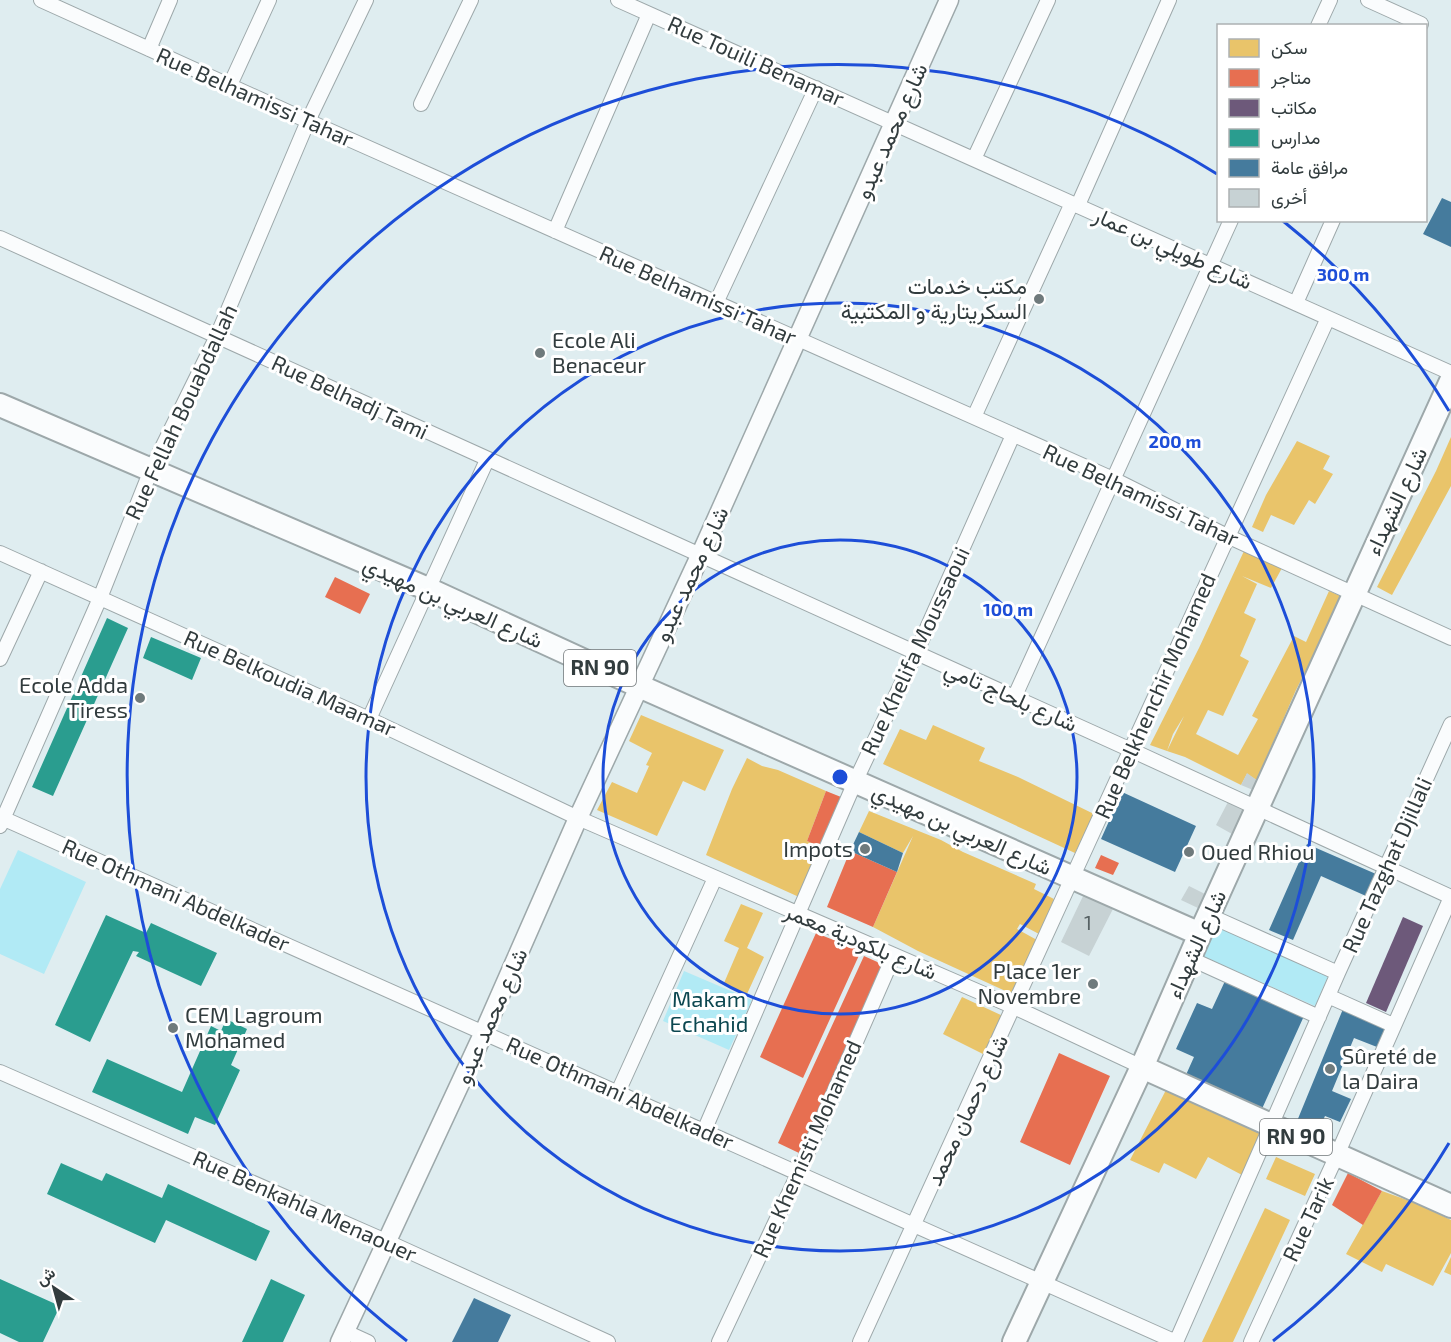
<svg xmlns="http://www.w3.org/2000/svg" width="1451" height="1342" font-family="'Exo 2',Vazirmatn,sans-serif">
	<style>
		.green { fill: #b1eaf5 }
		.homes { fill: #e9c46a }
		.shops { fill: #e76f51 }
		.offices { fill: #6d597a }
		.schools { fill: #2a9d8f }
		.public { fill: #457b9d }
		.building { fill: #c7d2d4 }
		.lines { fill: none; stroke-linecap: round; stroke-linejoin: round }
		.minor-casing { stroke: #9da8aa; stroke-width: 16 }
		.tertiary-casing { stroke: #9da8aa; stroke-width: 21 }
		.primary-casing { stroke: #9da8aa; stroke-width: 26 }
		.minor { stroke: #fafcfd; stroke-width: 14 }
		.tertiary { stroke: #fafcfd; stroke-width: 18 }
		.primary { stroke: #fafcfd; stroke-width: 22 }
		.ring { fill: none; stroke: #1d4ed8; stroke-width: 3 }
		.poi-dot { fill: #6f7a7c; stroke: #fff; stroke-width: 2 }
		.labels { text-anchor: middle; stroke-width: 6; stroke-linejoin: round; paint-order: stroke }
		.number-label { font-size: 20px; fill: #576264 }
		.shield { fill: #fff; stroke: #707678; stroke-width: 1.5 }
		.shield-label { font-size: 21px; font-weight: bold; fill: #323c3e }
		.street-label { font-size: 22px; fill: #323c3e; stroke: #fff }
		.poi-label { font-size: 22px; fill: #323c3e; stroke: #fff; text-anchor: end }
		.park-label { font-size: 22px; fill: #0c4750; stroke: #fff }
		.centre { fill: #1d4ed8; stroke: #fff; stroke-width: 3 }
		.ring-label { font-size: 18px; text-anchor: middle; font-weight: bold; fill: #1d4ed8; stroke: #fff; stroke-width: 6; stroke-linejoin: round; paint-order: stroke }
	</style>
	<rect width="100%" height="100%" fill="#dfedf0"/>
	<!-- green -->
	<path class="green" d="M18,850L86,882L44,974L0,954V889Z
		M1215,926L1328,976L1315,1006L1202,956Z
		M684,971L752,1000L729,1050L663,1021Z"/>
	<!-- homes -->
	<path class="homes" d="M1451,437V486L1392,595L1377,587L1436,471Z
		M1297,441L1330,456L1323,469L1333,474L1315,504L1309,500L1294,525L1271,515L1263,532L1252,527L1266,495Z
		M1244,551L1282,568L1271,588L1242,576L1257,584L1244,613L1256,619L1240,656L1249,661L1223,716L1208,710L1196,734L1238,755L1258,719L1252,716L1294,636L1306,642L1329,591L1343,597L1296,690L1262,768L1258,781L1247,774L1241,785L1185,757L1167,751L1184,716L1173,734L1167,751L1150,745L1199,648Z
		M641,715L724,750L705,791L683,781L657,836L597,810L612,782L637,793L649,766L646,765L652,753L629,741Z
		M933,725L985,748L979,761L1018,777L1094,814L1075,853L883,764L900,729L926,740Z
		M747,758L762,766L778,770L826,791L807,841L821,847L799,897L706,855L732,789Z
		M869,811L941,840L963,852L1036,884L1034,889L1054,899L1039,934L1020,924L1017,929L1037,940L1012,994L918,951L873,927L913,836L903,853L859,832Z
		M741,904L763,913L747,948L764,957L747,994L724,983L739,948L724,941Z
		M962,997L1003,1016L985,1055L943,1034Z
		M1166,1090L1260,1132L1242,1175L1208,1157L1196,1179L1164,1163L1159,1173L1130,1160Z
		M1276,1157L1315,1174L1305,1196L1266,1179Z
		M1382,1191L1418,1204L1451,1220V1253L1433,1286L1386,1264L1382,1272L1346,1254Z
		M1265,1208L1290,1220L1233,1342H1202Z
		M1451,1257V1275L1444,1272Z"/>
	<!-- shops -->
	<path class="shops" d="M335,577L370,594L360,614L325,597Z
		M826,791L841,797L821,847L807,841Z
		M850,851L897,872L873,927L827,907Z
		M1101,855L1119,863L1113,875L1095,868Z
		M816,933L861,951L803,1078L760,1057Z
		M864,956L884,965L799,1153L778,1143Z
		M1059,1053L1110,1076L1070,1165L1020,1142Z
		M1348,1173L1382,1191L1363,1225L1332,1205Z"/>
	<!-- offices -->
	<path class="offices" d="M1403,917L1423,926L1386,1012L1366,1003Z"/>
	<!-- schools -->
	<path class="schools" d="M107,618L128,628L53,796L32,787Z
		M151,637L201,658L192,680L143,658Z
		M106,915L146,933L151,923L217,953L201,986L136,956L139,952L133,951L90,1042L55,1025Z
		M226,1019L247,1029L231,1065L240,1070L215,1125L195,1117L188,1134L92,1092L107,1059L182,1092L211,1026L221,1031Z
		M61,1163L102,1181L106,1173L162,1198L168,1184L270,1231L256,1261L166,1220L155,1243L47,1194Z
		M0,1279L60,1306L43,1342H19L0,1333Z
		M271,1279L305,1295L283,1342H242Z"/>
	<!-- public -->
	<path class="public" d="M1442,198L1451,202V247L1423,234Z
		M1122,792L1196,826L1175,872L1101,839Z
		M859,832L903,853L897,872L850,851Z
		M1307,844L1376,874L1366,896L1321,876L1293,940L1269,930Z
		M1225,981L1304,1016L1261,1111L1185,1077L1194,1057L1176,1049L1197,1003L1212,1009Z
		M1343,1009L1386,1027L1377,1047L1354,1038L1332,1091L1351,1099L1340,1122L1325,1116L1316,1136L1295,1126Z
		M474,1298L511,1315L498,1342H452Z"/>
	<!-- building -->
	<path class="building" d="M1247,773L1258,781L1253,790L1241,785Z
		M1228,802L1244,810L1232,834L1216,825Z
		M1189,886L1205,894L1198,908L1181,900Z
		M1085,892L1115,905L1089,956L1061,942Z"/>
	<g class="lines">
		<!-- minor casing -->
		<g class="minor-casing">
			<path id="minor" d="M41,0L308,121L1113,479L1227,536L1451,638
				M618,0L1451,373
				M1368,0L1421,24L1420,26
				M1318,26L1330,0
				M149,49L170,0
				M230,85L269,0
				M421,104L471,0
				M974,159L1048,0
				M1078,205L1169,0
				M555,231L649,14
				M0,238L1131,750L1451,897L1337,1155L1251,1342
				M716,303L816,88
				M1296,303L1333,220
				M974,417L1072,203
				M0,553L369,719L578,818L1014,1007L1142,1067
				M0,659L41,571
				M1014,698L1231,220
				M369,719L487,460
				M0,817L1176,1342
				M0,826L100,598L151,470L217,336L308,121L366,0
				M1208,915L1338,973
				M1189,958L1319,1017
				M1328,996L1393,1025
				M0,1072L388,1242L608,1342
				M618,1092L715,878
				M704,1131L855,782L916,653L1013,435
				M344,1331L368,1342
				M719,1342L799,1172L894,955
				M860,1342C1018,1002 1170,658 1328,318
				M1176,1342L1338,973L1451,724"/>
		</g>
		<!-- tertiary casing -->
		<g class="tertiary-casing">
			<path id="tertiary" d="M340,1342L484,1032L578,818L700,556L949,0"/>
		</g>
		<!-- primary casing -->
		<g class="primary-casing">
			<path id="primary" d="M0,405L428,589L639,686L1200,934
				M1142,1067L1451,1206
				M1014,1342L1142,1067L1200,934L1451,381"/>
		</g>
		<!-- minor -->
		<use href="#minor" class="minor"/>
		<!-- tertiary -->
		<use href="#tertiary" class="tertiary"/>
		<!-- primary -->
		<use href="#primary" class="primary"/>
	</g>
	<!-- distance rings -->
	<g class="ring">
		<circle cx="840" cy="777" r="237"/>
		<circle cx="840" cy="777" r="474"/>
		<path d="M1449 1143A711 711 0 0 1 1273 1341M407 1341A711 711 0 0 1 1217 174M1283 221A711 711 0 0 1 1449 411"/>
	</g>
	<!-- markers -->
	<g class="poi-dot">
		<circle cx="1039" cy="299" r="6"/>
		<circle cx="540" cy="353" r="6"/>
		<circle cx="140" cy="698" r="6"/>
		<circle cx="865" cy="849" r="6"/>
		<circle cx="1189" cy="852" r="6"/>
		<circle cx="1093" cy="984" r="6"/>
		<circle cx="173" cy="1028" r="6"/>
		<circle cx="1330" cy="1069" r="6"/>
	</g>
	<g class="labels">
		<!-- number labels -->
		<g class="number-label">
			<text x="1088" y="930">1</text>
		</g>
		<!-- shield labels -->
		<g class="shield">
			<rect x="564" y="650" width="72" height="36" rx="4.5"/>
			<rect x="1260" y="1119" width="72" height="36" rx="4.5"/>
		</g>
		<g class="shield-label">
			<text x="600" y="675">RN 90</text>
			<text x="1296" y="1144">RN 90</text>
		</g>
		<!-- street labels -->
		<g class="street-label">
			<text transform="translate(756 61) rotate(24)" y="8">Rue Touili Benamar</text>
			<text transform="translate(255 97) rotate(24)" y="8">Rue Belhamissi Tahar</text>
			<text transform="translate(891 131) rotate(-66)" y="8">شارع محمد عبدو</text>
			<text transform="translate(1173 248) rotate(24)" y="8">شارع طويلي بن عمار</text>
			<text transform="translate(698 295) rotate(24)" y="8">Rue Belhamissi Tahar</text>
			<text transform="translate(350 397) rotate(25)" y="8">Rue Belhadj Tami</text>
			<text transform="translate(181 412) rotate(-65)" y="8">Rue Fellah Bouabdallah</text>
			<text transform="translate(1141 495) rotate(25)" y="8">Rue Belhamissi Tahar</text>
			<text transform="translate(1396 501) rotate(-65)" y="8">شارع الشهداء</text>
			<text transform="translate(691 574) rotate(-65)" y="8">شارع محمد عبدو</text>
			<text transform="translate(453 602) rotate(24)" y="8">شارع العربي بن مهيدي</text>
			<text transform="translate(915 651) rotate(-65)" y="8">Rue Khelifa Moussaoui</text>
			<text transform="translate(290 683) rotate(24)" y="8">Rue Belkoudia Maamar</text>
			<text transform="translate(1011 696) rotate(24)" y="8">شارع بلحاج تامي</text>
			<text transform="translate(1155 696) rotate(-66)" y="8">Rue Belkhenchir Mohamed</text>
			<text transform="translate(962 829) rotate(24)" y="8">شارع العربي بن مهيدي</text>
			<text transform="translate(1387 865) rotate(-66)" y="8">Rue Tazghat Djillali</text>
			<text transform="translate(176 895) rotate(24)" y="8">Rue Othmani Abdelkader</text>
			<text transform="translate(861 941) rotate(23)" y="8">شارع بلكودية معمر</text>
			<text transform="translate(1196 944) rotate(-66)" y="8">شارع الشهداء</text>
			<text transform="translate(491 1016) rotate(-66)" y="8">شارع محمد عبدو</text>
			<text transform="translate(620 1093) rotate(24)" y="8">Rue Othmani Abdelkader</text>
			<text transform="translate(967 1110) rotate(-65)" y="8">شارع دحمان محمد</text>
			<text transform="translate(807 1149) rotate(-66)" y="8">Rue Khemisti Mohamed</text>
			<text transform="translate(305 1206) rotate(24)" y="8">Rue Benkahla Menaouer</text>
			<text transform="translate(1308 1219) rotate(-65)" y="8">Rue Tarik</text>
		</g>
		<!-- poi labels -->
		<g class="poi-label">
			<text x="1027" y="294">مكتب خدمات<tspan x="1027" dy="25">السكريتارية و المكتبية</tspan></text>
			<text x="552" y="348" text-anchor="start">Ecole Ali<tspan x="552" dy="25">Benaceur</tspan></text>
			<text x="128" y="693">Ecole Adda<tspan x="128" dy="25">Tiress</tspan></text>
			<text x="853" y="857">Impots</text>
			<text x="1201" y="860" text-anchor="start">Oued Rhiou</text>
			<text x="1081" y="979">Place 1er<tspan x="1081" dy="25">Novembre</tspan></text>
			<text x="185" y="1023" text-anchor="start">CEM Lagroum<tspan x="185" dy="25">Mohamed</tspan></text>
			<text x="1342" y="1064" text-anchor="start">Sûreté de<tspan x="1342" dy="25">la Daira</tspan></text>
		</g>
		<!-- park labels -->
		<g class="park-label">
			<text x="709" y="1007">Makam<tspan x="709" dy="25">Echahid</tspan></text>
		</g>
	</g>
	<circle cx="840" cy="777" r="9" class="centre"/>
	<g class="ring-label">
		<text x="1343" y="281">300 m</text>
		<text x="1175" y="448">200 m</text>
		<text x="1008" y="616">100 m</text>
	</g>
	<!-- legend -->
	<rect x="1217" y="24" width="210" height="198" fill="#ffffff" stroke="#adb1b2" stroke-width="1.5"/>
	<rect x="1229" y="39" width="30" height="18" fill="#e9c46a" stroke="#adb1b2" stroke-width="1.5"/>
	<text x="1271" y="54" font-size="18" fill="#323c3e">سكن</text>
	<rect x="1229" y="69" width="30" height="18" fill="#e76f51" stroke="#adb1b2" stroke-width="1.5"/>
	<text x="1271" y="84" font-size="18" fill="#323c3e">متاجر</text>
	<rect x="1229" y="99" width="30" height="18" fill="#6d597a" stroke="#adb1b2" stroke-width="1.5"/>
	<text x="1271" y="114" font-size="18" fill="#323c3e">مكاتب</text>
	<rect x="1229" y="129" width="30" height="18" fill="#2a9d8f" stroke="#adb1b2" stroke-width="1.5"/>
	<text x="1271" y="144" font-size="18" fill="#323c3e">مدارس</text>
	<rect x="1229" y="159" width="30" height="18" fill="#457b9d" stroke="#adb1b2" stroke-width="1.5"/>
	<text x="1271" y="174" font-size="18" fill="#323c3e">مرافق عامة</text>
	<rect x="1229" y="189" width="30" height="18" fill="#c7d2d4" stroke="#adb1b2" stroke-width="1.5"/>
	<text x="1271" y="204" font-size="18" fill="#323c3e">أخرى</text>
	<!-- north arrow -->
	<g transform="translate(54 1288) rotate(324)" stroke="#ffffff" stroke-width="4.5" paint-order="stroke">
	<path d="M0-4.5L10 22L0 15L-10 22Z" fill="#323c3e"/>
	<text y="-9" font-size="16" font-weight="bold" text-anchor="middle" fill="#323c3e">ش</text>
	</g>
</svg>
